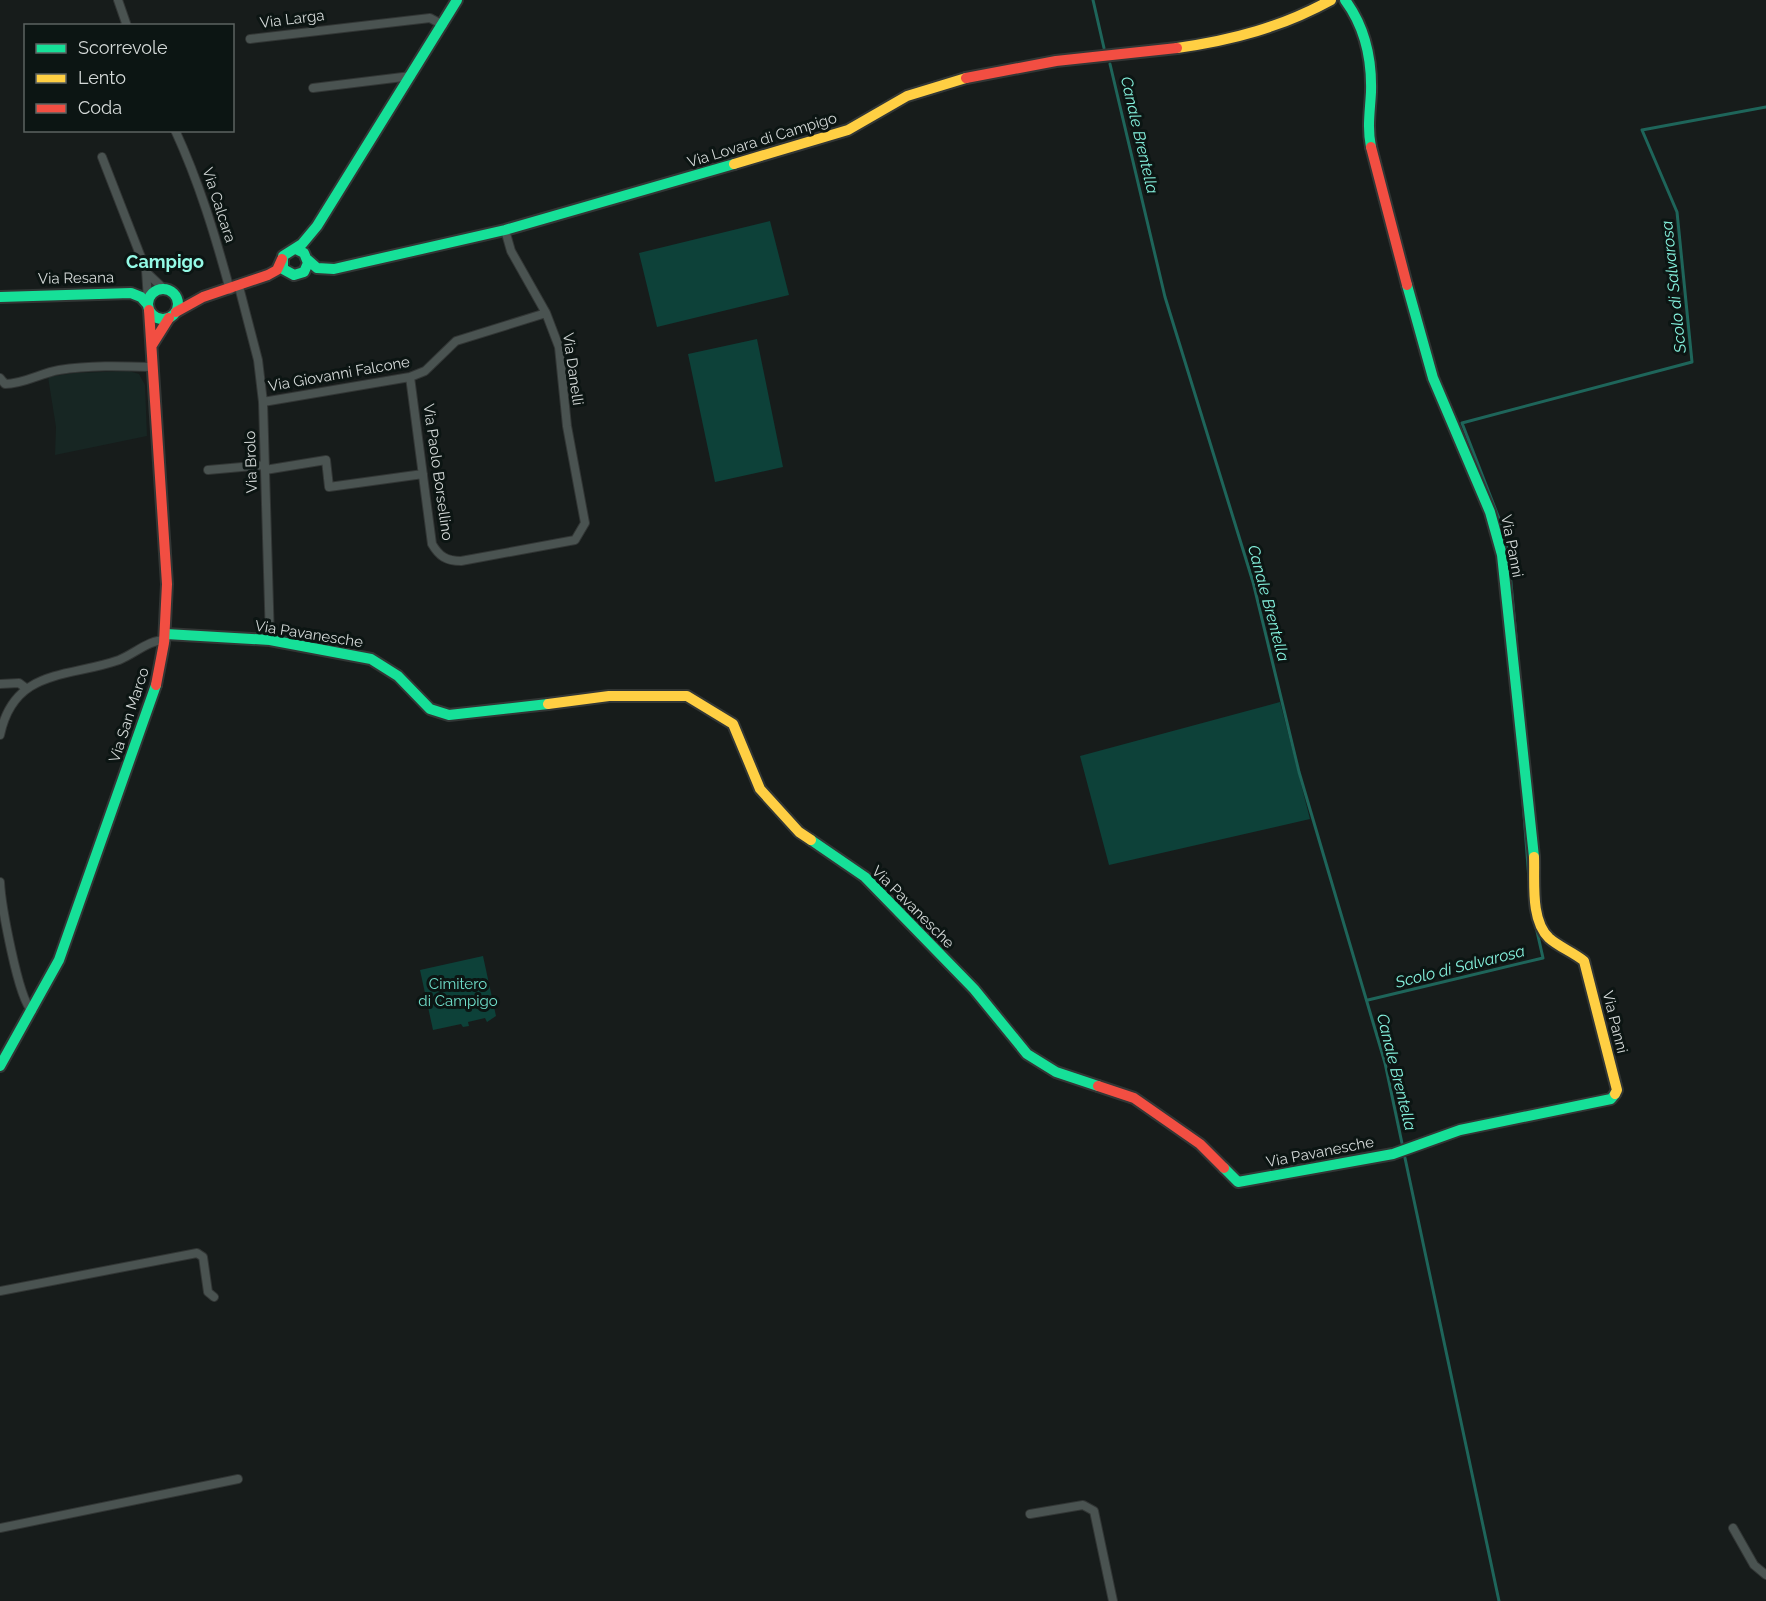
<svg xmlns="http://www.w3.org/2000/svg" width="1766" height="1601" font-family="Raleway,sans-serif">
	<style>
		.built { fill: #172623 }
		.green { fill: #0d4139 }
		.lines { fill: none; stroke-linecap: round; stroke-linejoin: round }
		.stream { stroke: #1e655a; stroke-width: 3 }
		.street-casing { stroke: #323635; stroke-width: 10 }
		.fast-casing { stroke: #323635; stroke-width: 14 }
		.slow-casing { stroke: #323635; stroke-width: 14 }
		.jam-casing { stroke: #323635; stroke-width: 14 }
		.street { stroke: #4a5351; stroke-width: 8 }
		.fast { stroke: #16e098; stroke-width: 10 }
		.slow { stroke: #ffcf43; stroke-width: 10 }
		.jam { stroke: #f24e42; stroke-width: 10 }
		.labels { text-anchor: middle; stroke-width: 6; stroke-linejoin: round; paint-order: stroke }
		.street-label { font-size: 15px; fill: #d4d9d8; stroke: #0c1513 }
		.park-label { font-size: 15px; fill: #70dfcb; stroke: #0c1513 }
		.water-label { font-size: 16px; font-style: italic; fill: #85f2de; stroke: #0c1513 }
		.quarter-label { font-size: 18px; font-weight: bold; fill: #94fae6; stroke: #0c1513 }
	</style>
	<rect width="100%" height="100%" fill="#171c1b"/>
	<!-- built -->
	<path class="built" d="M129,371L139,374L145,385L147,436L55,455L56,427L48,377L75,373Z"/>
	<!-- green -->
	<path class="green" d="M770,221L789,295L657,327L639,253Z
		M757,339L783,467L715,482L688,354Z
		M1280,702L1310,819L1109,865L1080,756Z
		M483,956L496,1016L487,1022L485,1018L468,1022L469,1026L463,1027L461,1024L433,1030L420,970Z"/>
	<g class="lines">
		<!-- stream -->
		<path class="stream" d="M1093,0L1104,48
			M1110,64L1165,297L1253,582L1299,772L1385,1063L1403,1148
			M1505,534L1462,423L1692,362L1677,212L1642,130L1766,107
			M1507,540L1516,637
			M1522,788L1529,880
			M1368,1000L1543,958L1536,927
			M1405,1158L1499,1601"/>
		<!-- street casing -->
		<g class="street-casing">
			<path id="street" d="M118,0L127,26
				M250,39L430,18L443,25
				M313,88L411,76
				M175,130C199,182 215,235 230,290
				M102,157L146,270L148,300
				M148,274L164,289
				M239,287L258,360L263,402L270,640
				M410,377L432,544C439,556 446,561 461,561L575,540L585,523L567,426L559,347L546,313L511,251L505,230
				M0,378L5,384C24,384 41,373 59,370C89,365 121,366 152,367
				M263,402L410,377L425,371L456,341L546,313
				M208,470L265,465
				M265,470L326,460L329,487L423,474
				M0,684L19,683L27,689
				M0,735C14,668 68,678 119,660C134,654 150,639 166,640
				M0,882C1,903 18,999 32,1011
				M0,1291L197,1253L203,1257L208,1292L214,1297
				M1030,1514L1083,1505L1094,1511L1113,1601
				M0,1528L238,1479
				M1733,1528L1754,1565L1766,1575"/>
		</g>
		<!-- fast casing -->
		<g class="fast-casing">
			<path id="fast" d="M1345,0C1365,27 1372,58 1371,92C1370,112 1367,127 1371,147
				M296,249L304,253L308,263L304,272L294,275L283,269V256L302,244L317,226L457,0
				M308,260L317,268L334,269L505,230L734,164
				M1407,285L1433,378L1490,512L1502,555L1534,857
				M148 304a15 15 0 1 1 30 0a15 15 0 1 1-30 0Z
				M0,297L131,293L141,297L148,305
				M166,634L270,640L371,659L398,676L430,709L449,715L548,704
				M811,840L865,877L974,989L1027,1054L1056,1072L1098,1086
				M0,1066L59,960L156,685
				M1224,1168L1238,1182L1393,1154L1460,1130L1611,1099L1615,1094"/>
		</g>
		<!-- slow casing -->
		<g class="slow-casing">
			<path id="slow" d="M1177,48C1233,40 1282,27 1331,0
				M734,164L848,130L907,96L966,78
				M548,704L609,696H687L733,724L760,789L799,832L811,840
				M1534,857C1535,881 1530,920 1549,938C1559,947 1573,952 1584,961L1617,1090L1615,1094"/>
		</g>
		<!-- jam casing -->
		<g class="jam-casing">
			<path id="jam" d="M966,78L1056,61L1177,48
				M1371,147L1407,285
				M149,310L167,584L164,643L156,685
				M176,312L203,297L268,275L277,270L282,259
				M152,345L169,318
				M1098,1086L1134,1098L1200,1144L1224,1168"/>
		</g>
		<!-- street -->
		<use href="#street" class="street"/>
		<!-- fast -->
		<use href="#fast" class="fast"/>
		<!-- slow -->
		<use href="#slow" class="slow"/>
		<!-- jam -->
		<use href="#jam" class="jam"/>
	</g>
	<g class="labels">
		<!-- street labels -->
		<g class="street-label">
			<text transform="translate(292 19) rotate(-7)" y="5">Via Larga</text>
			<text transform="translate(762 140) rotate(-17)" y="5">Via Lovara di Campigo</text>
			<text transform="translate(219 205) rotate(72)" y="5">Via Calcara</text>
			<text transform="translate(76 278) rotate(-1)" y="5">Via Resana</text>
			<text transform="translate(573 369) rotate(82)" y="5">Via Danelli</text>
			<text transform="translate(339 374) rotate(-10)" y="5">Via Giovanni Falcone</text>
			<text transform="translate(251 462) rotate(-92)" y="5">Via Brolo</text>
			<text transform="translate(438 472) rotate(82)" y="5">Via Paolo Borsellino</text>
			<text transform="translate(1512 546) rotate(79)" y="5">Via Panni</text>
			<text transform="translate(309 634) rotate(9)" y="5">Via Pavanesche</text>
			<text transform="translate(129 715) rotate(-72)" y="5">Via San Marco</text>
			<text transform="translate(913 907) rotate(45)" y="5">Via Pavanesche</text>
			<text transform="translate(1615 1022) rotate(76)" y="5">Via Panni</text>
			<text transform="translate(1320 1152) rotate(-11)" y="5">Via Pavanesche</text>
		</g>
		<!-- park labels -->
		<g class="park-label">
			<text x="458" y="989">Cimitero<tspan x="458" dy="17">di Campigo</tspan></text>
		</g>
		<!-- water labels -->
		<g class="water-label">
			<text transform="translate(1140 135) rotate(77)" y="6">Canale Brentella</text>
			<text transform="translate(1673 287) rotate(-96)" y="6">Scolo di Salvarosa</text>
			<text transform="translate(1269 603) rotate(75)" y="6">Canale Brentella</text>
			<text transform="translate(1460 966) rotate(-14)" y="6">Scolo di Salvarosa</text>
			<text transform="translate(1397 1072) rotate(76)" y="6">Canale Brentella</text>
		</g>
		<!-- quarter labels -->
		<g class="quarter-label">
			<text x="165" y="268">Campigo</text>
		</g>
	</g>
	<!-- legend -->
	<rect x="24" y="24" width="210" height="108" fill="#0c1513" stroke="#5c6362" stroke-width="1.5"/>
	<rect x="36" y="44" width="30" height="9" fill="#16e098" stroke="#5c6362" stroke-width="1.5"/>
	<text x="78" y="54" font-size="18" fill="#d4d9d8">Scorrevole</text>
	<rect x="36" y="74" width="30" height="9" fill="#ffcf43" stroke="#5c6362" stroke-width="1.5"/>
	<text x="78" y="84" font-size="18" fill="#d4d9d8">Lento</text>
	<rect x="36" y="104" width="30" height="9" fill="#f24e42" stroke="#5c6362" stroke-width="1.5"/>
	<text x="78" y="114" font-size="18" fill="#d4d9d8">Coda</text>
</svg>
